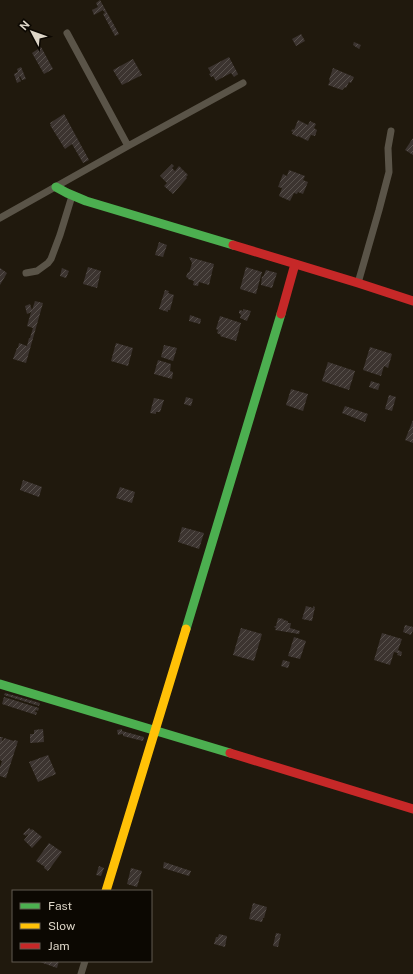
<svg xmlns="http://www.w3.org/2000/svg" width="413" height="974" font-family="'Public Sans',sans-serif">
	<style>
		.building { fill: url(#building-hatch) }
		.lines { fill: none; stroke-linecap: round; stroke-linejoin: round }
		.street { stroke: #5a5448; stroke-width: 7 }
		.fast { stroke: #4caf50; stroke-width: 9 }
		.slow { stroke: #ffc107; stroke-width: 9 }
		.jam { stroke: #c62828; stroke-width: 9 }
	</style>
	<defs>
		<pattern id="building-hatch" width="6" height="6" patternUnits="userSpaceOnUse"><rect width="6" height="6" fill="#3c3430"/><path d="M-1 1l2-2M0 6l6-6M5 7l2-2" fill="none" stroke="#58514c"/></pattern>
	</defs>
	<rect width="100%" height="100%" fill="#20190d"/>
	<!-- building -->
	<path class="building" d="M100,0L119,34L115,36L103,14L105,13L103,10L94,15L92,10L98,7L96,3Z
		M301,34L305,41L296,46L292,39Z
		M354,42L361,45L359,49L353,45Z
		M41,47L53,69L44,74L32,53Z
		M229,57L238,74L234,77L231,73L216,81L213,76L211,77L209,74L211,73L208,68Z
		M133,59L142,75L122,85L113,70Z
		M21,67L26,79L22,80L20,76L19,77L21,81L17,83L14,74L18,72L17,69Z
		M333,68L354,77L351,83L349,82L346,88L345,87L342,90L328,85L330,81L329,80Z
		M64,114L89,160L83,163L72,144L65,149L50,125H51L50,123Z
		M298,120L308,125L310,121L316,124L314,128L317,130L315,136L311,135L308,141L298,136V137L292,134L293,132L291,131L293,129L294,130Z
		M413,138V155L405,150Z
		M172,164L174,166L172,168L175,171L179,166L188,175L186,177L187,178L173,194L164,186L167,183L160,176Z
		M289,170L305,176L303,180L308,182L303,194L298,192L297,194L294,193L290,201L279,196L282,188L278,187L283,174L287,176Z
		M159,242L167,245L163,257L155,255Z
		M189,257L214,264L209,285L199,282L198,286L193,285L194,281L188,279V278L186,277L188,272L189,273L192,263Z
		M88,267L101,271L97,288L83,284Z
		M246,267L262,272L256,294L240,289Z
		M0,268L7,273L0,285Z
		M62,268L69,271L66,278L60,276Z
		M266,270L277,273L272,288L261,285L262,276L263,277Z
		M165,290L169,291L168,293L174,295L170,310H168V312L159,309Z
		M35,301L43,303L26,363L13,359L17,348H18L19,343L27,346L29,338H30L33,328L27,326L31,312L27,314L25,306L30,304L32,310Z
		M243,309L251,311L247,321L240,318L241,315L239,313V311L240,310L243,311Z
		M190,315L201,319L200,324L189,321Z
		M220,316L241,323L236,341L220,336L221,335L217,333L218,330L216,329Z
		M116,343L133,348L128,366L111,361Z
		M164,345L177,348L173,361L161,357Z
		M370,347L392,354L388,368L384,366L381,376L363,370Z
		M158,360L171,364L170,371L173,372L172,379L154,374Z
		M328,362L355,371L349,390L322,381Z
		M371,381L380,384L378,390L369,387Z
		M291,389L308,394L303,411L286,405Z
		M389,395L396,397L392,411L385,409Z
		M186,397L193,399L191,406L184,404Z
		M154,398L164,400L160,412H156V414L150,413Z
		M345,406L368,414L365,422L342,413Z
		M413,420V443L405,440Z
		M23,480L42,487L39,497L20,490Z
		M120,487L135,492L132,503L116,498Z
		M182,527L204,533L199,549L178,542Z
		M306,606L313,608V606L315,607L312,621L302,619Z
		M278,618L284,619L283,620L288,621V623H291L290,628L300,631L299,634L275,630L276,628L274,627L275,626H276Z
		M405,625L413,627V630L411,635L403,632Z
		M241,628L262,634L254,661L233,655Z
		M382,633L402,639L398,650L402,652L401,656L397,655L398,653L394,652L390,665L374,660Z
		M294,637L306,641L300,659L288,656Z
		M283,660L290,662L288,668L281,666Z
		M5,693L40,703L39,706L4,695Z
		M4,697L39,708L38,711L36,710L35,712H37L36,715L2,704Z
		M43,729L44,742L30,743V734H34V730Z
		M122,729V731L144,737L143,741L123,736V734H122L118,735L117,730Z
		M0,737H3L2,740L3,741L4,738L14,741V740L18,741L6,778L0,776V767L2,761L0,760Z
		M48,755L56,774L38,782L29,762Z
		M29,828L31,830L32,829L42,837L32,848L24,840L28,835L27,834L26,836L23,834Z
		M49,843L62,852L48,871L44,868L45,867L36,861Z
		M164,862L191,871L189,876L163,868Z
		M99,866L104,868L101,876L96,875Z
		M131,868L142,871L137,887L127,884Z
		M253,903L267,907L264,918H263L262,922L249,919Z
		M276,933L281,934L278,947L273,946Z
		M219,934L227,936L225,947L214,944L216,937H218Z
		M40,961H59L57,968L40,962Z"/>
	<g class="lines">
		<!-- street -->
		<path class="street" d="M67,33L128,146
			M0,218L128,146L243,83
			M26,273L37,271L48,263L51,259L60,235L72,196
			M358,283L379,210L389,172L388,148L391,131
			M81,974L85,961"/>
		<!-- fast -->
		<path class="fast" d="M56,187L67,193L86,201L233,245
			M186,629L281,314
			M0,684L230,753"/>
		<!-- slow -->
		<path class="slow" d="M106,891L186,629"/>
		<!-- jam -->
		<path class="jam" d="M233,245L358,283L413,301
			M281,314L295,264
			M230,753L413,809"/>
	</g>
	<!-- legend -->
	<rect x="12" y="890" width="140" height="72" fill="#0c0802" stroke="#605a51"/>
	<rect x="20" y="903" width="20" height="6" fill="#4caf50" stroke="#605a51"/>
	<text x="48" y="910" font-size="12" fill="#ded6c8">Fast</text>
	<rect x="20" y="923" width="20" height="6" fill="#ffc107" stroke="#605a51"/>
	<text x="48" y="930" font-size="12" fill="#ded6c8">Slow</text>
	<rect x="20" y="943" width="20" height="6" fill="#c62828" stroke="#605a51"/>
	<text x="48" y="950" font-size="12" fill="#ded6c8">Jam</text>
	<!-- north arrow -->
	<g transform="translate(32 32) rotate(311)" stroke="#0c0802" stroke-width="3" paint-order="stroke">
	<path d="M0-3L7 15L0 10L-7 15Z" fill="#ded6c8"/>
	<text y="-6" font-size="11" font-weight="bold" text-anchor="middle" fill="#ded6c8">N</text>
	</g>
</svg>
